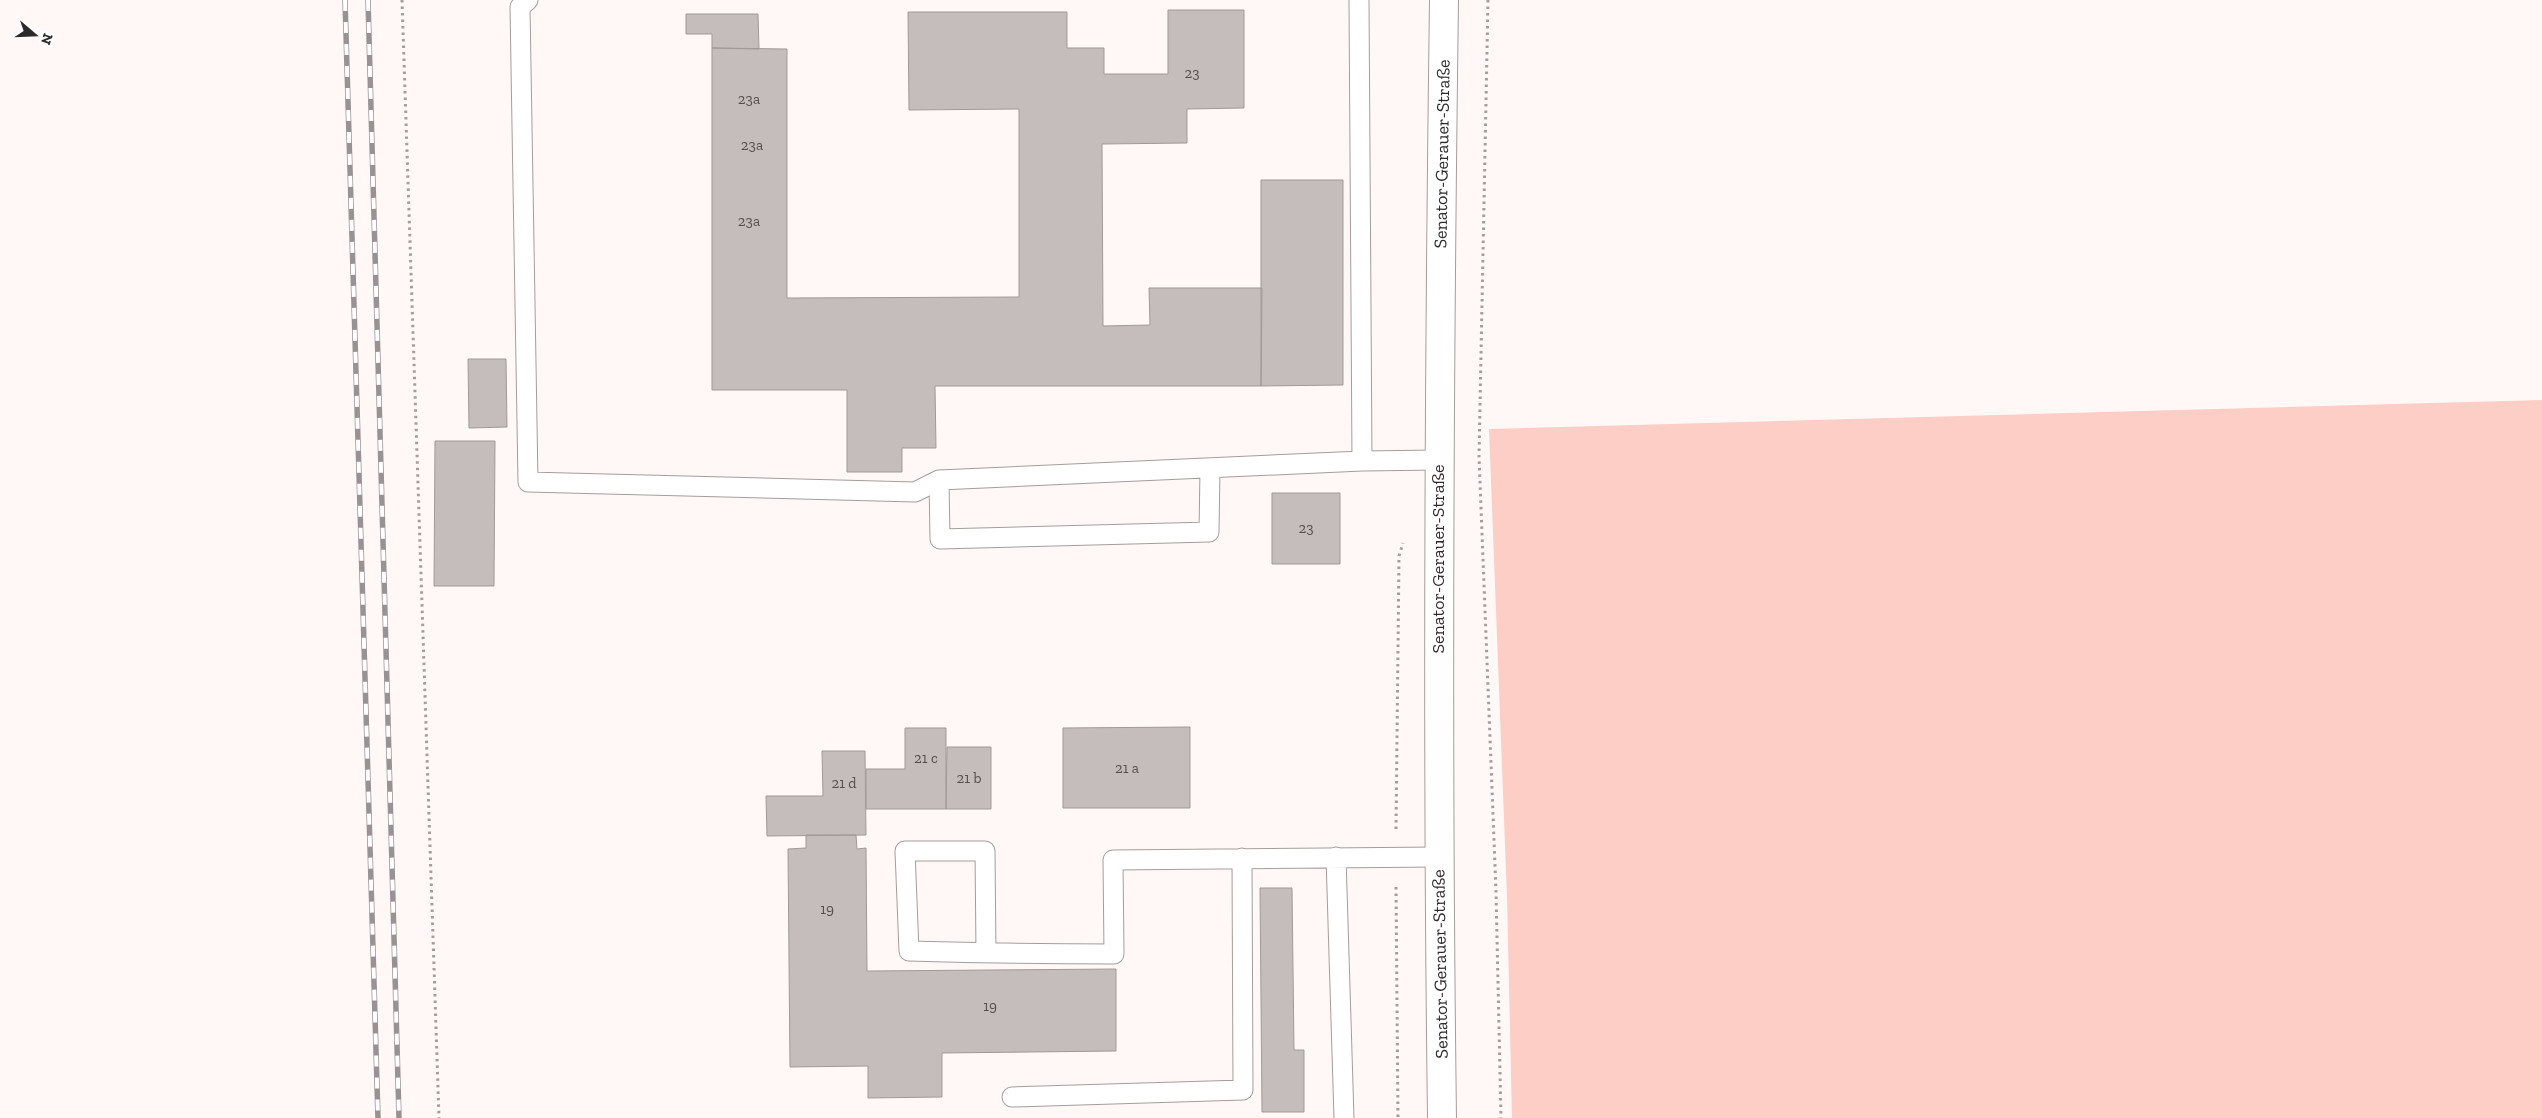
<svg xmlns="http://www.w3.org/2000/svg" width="2542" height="1118" font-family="'Zilla Slab',serif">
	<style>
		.green { fill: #fccec6 }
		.building { fill: #c5bdbb; stroke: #a19998 }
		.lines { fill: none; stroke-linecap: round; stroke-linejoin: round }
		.lane-casing { stroke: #a59d9b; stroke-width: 21 }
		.secondary-casing { stroke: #a59d9b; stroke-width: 30 }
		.path { stroke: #a39e9d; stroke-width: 3; stroke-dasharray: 2.5 4; stroke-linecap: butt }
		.lane { stroke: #fff; stroke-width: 19 }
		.secondary { stroke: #fff; stroke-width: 28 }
		.rail-casing { stroke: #989392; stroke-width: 5.5 }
		.rail { stroke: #fff; stroke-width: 4; stroke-dasharray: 11; stroke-linecap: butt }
		.labels { text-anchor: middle; stroke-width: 4; stroke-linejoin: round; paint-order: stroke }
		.number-label { font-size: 15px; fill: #534f4e }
		.street-label { font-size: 18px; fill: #2d2a2a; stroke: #fff }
	</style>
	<rect width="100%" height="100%" fill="#fff8f6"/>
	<!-- green -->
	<path class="green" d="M2542,400V1118H1512L1507,897L1489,429Z"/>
	<!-- building -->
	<path class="building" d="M1168,10H1244V108L1187,109V143L1102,144L1103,326L1150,325L1149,288H1262L1261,386H935L936,448H902V472H847V390H712V48L787,49V298L1019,297V109L909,110L908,12H1067V48H1104V74H1168Z
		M686,14H758L759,49L712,48V34H686Z
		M1261,180H1343V385L1261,386Z
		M468,359H506L507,427L469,428Z
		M435,441H495L494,586H434Z
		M1272,493H1340V564H1272Z
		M1190,727V808H1063V728Z
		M905,728H946V809H866V769H905Z
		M947,747H991V809H946Z
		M822,751H865L866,835L767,836L766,796H823Z
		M806,835H856L857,849L866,848L867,971L1116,969V1051L942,1053V1097L868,1098V1066L790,1067L788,849L806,848Z
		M1260,888H1292L1294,1050H1304V1112H1262Z"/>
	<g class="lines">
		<!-- lane casing -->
		<g class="lane-casing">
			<path id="lane" d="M528,0L520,7L528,482L915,492L939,480L1362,461L1438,460
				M1359,0L1362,461
				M939,480L940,539L1209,532L1210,470
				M1336,857L1344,1118
				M986,953L985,851H905L909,951C978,953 1046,954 1114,954L1113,860L1438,857
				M1012,1097L1243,1090L1242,858"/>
		</g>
		<!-- secondary casing -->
		<g class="secondary-casing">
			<path id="secondary" d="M1442,1118C1437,745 1439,373 1444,0"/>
		</g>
		<!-- path -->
		<path class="path" d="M402,0L439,1118
			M1488,0L1479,456L1496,892L1501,1118
			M1396,829L1399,556L1403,543
			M1396,887L1398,1118"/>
		<!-- lane -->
		<use href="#lane" class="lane"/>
		<!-- secondary -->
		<use href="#secondary" class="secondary"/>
		<!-- rail casing -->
		<g class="rail-casing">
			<path id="rail" d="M345,0L378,1118
				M368,0L399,1118"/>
		</g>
		<!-- rail -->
		<use href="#rail" class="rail"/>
	</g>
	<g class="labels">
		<!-- number labels -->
		<g class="number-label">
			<text x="1192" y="78">23</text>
			<text x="749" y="104">23a</text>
			<text x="752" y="150">23a</text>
			<text x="749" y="226">23a</text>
			<text x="1306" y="533">23</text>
			<text x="926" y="763">21 c</text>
			<text x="1127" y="773">21 a</text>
			<text x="969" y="783">21 b</text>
			<text x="844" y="788">21 d</text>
			<text x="827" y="914">19</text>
			<text x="990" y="1011">19</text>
		</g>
		<!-- street labels -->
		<g class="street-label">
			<text transform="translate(1442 154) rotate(-89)" y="6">Senator-Gerauer-Straße</text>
			<text transform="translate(1438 559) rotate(-90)" y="6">Senator-Gerauer-Straße</text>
			<text transform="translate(1440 964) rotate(-91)" y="6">Senator-Gerauer-Straße</text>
		</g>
	</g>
	<!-- north arrow -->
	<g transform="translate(35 35) rotate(109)" stroke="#ffffff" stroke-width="4" paint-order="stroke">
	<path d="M0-4L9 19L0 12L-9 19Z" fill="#2d2a2a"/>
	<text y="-8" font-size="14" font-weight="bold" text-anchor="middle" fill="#2d2a2a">N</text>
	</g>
</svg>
